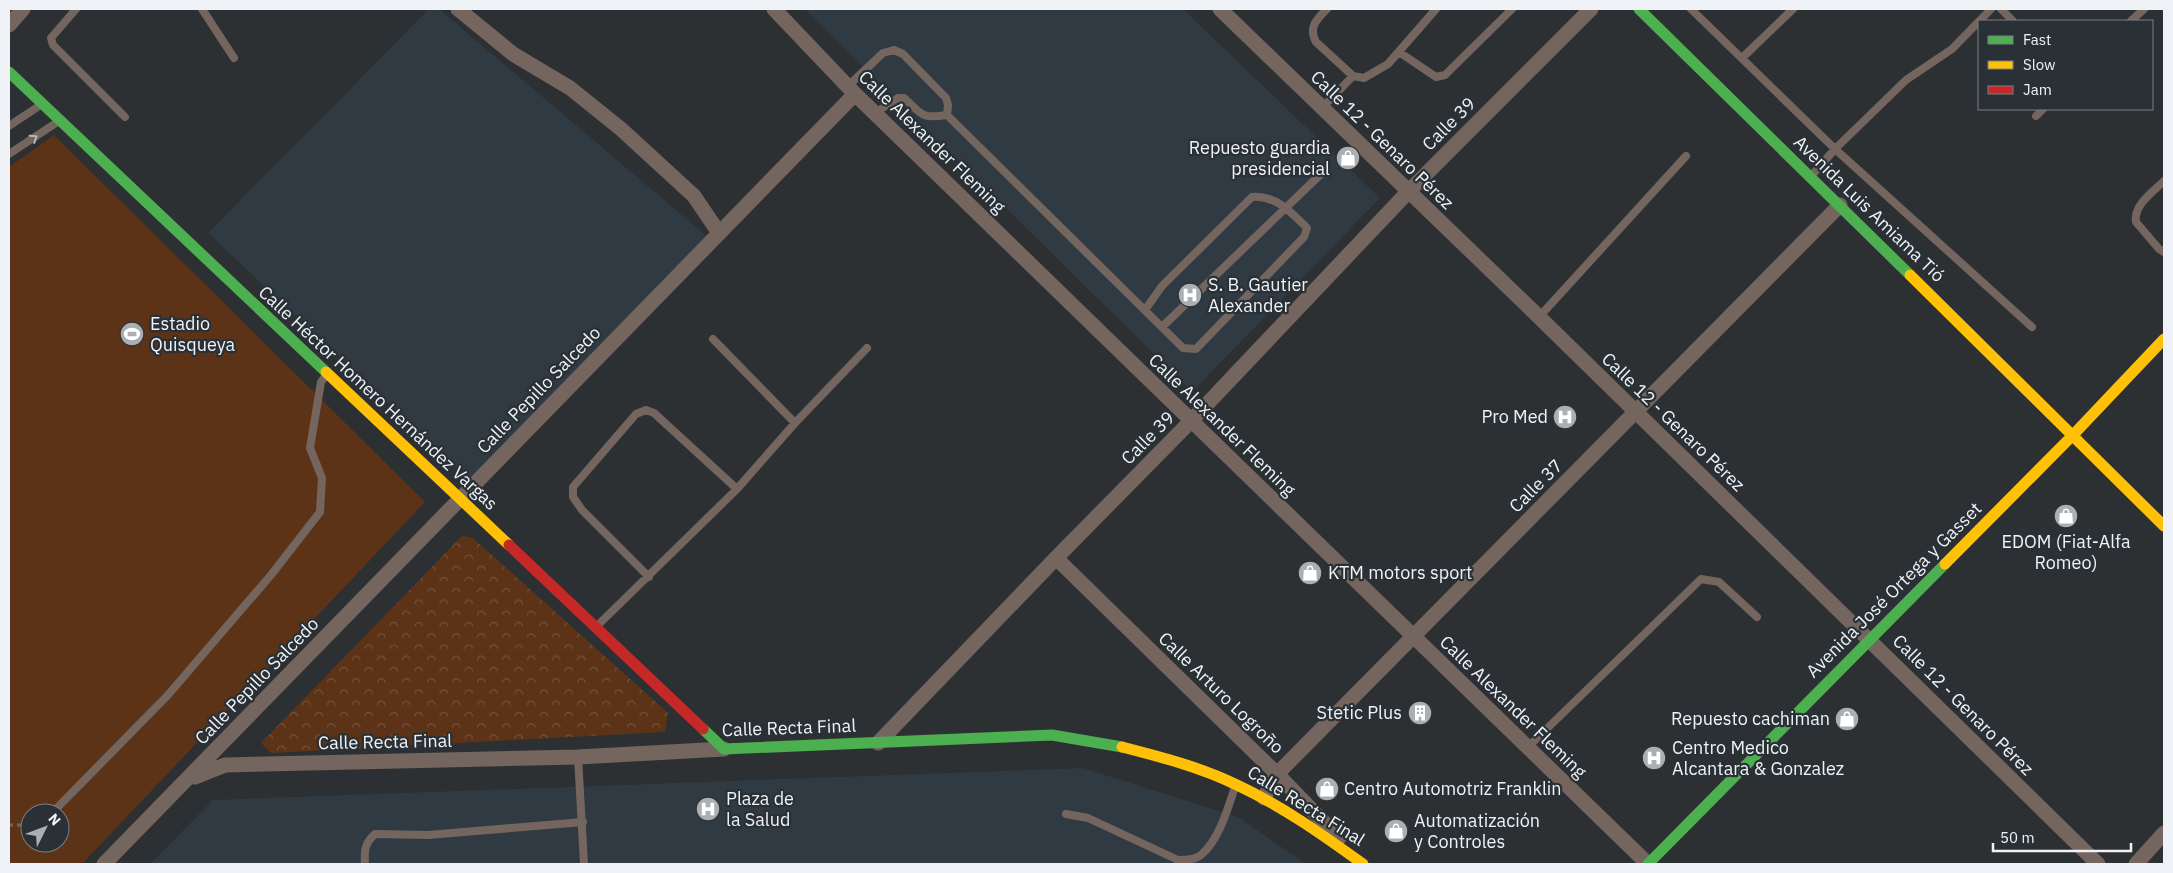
<svg xmlns="http://www.w3.org/2000/svg" width="2173" height="873" font-family="'IBM Plex Sans',sans-serif">
	<style>
		.built { fill: #2f3a43 }
		.forest { fill: url(#forest-crowns) }
		.garden { fill: #5c3317; fill-rule: evenodd }
		.lines { fill: none; stroke-linecap: round; stroke-linejoin: round }
		.path { stroke: #6e6865; stroke-width: 3; stroke-dasharray: 4 4; stroke-linecap: butt }
		.lane { stroke: #74665e; stroke-width: 8 }
		.street { stroke: #74665e; stroke-width: 15 }
		.fast { stroke: #4caf50; stroke-width: 11 }
		.slow { stroke: #ffc107; stroke-width: 11 }
		.jam { stroke: #c62828; stroke-width: 11 }
		.oneway { stroke: #b8b4b2 }
		.labels { text-anchor: middle; stroke-width: 4.5; stroke-linejoin: round; paint-order: stroke }
		.street-label { font-size: 18px; fill: #eff3f7; stroke: #2a3136 }
		.poi-label { font-size: 18px; fill: #eff3f7; stroke: #2a3136; text-anchor: start }
	</style>
	<defs>
		<pattern id="forest-crowns" width="20" height="18" patternUnits="userSpaceOnUse" patternTransform="scale(1.25)"><rect width="20" height="18" fill="#5c3317"/><path d="M2 6a3 3 0 1 1 6 0M12 15a3 3 0 1 1 6 0" fill="none" stroke="#74513a"/></pattern>
	</defs>
	<rect width="100%" height="100%" fill="#2d3033"/>
	<!-- built -->
	<path class="built" d="M429,9H439L709,238L471,481L208,233Z
		M805,9H1183L1380,198L1192,392Z
		M1083,768L1238,817L1306,864H150L213,800Z"/>
	<!-- forest -->
	<path class="forest" d="M462,536L473,538L668,713L665,732L271,753L261,743Z"/>
	<!-- garden -->
	<path class="garden" d="M54,135L425,502L82,864H9V167ZM30,813H60V843H30Z"/>
	<g class="lines">
		<!-- path -->
		<path class="path" d="M9,825H30"/>
		<!-- lane -->
		<path class="lane" d="M76,9L51,38L53,45L125,117
			M202,9L234,58
			M1327,9C1317,19 1308,27 1316,42L1353,76
			M1691,9L1835,149L2032,327
			M2001,9L2013,21
			M2131,21L2144,9
			M1399,52L1436,77L1445,75L1512,9
			M1742,58L1793,9
			M848,86L883,53L894,50L903,54L946,98L948,105L947,115L1183,348L1196,349L1304,237L1307,228C1291,212 1276,195 1252,197L1162,286L1145,310
			M1322,108L1353,76L1364,78L1388,64L1436,9
			M875,113L898,98H904C923,115 921,119 947,115
			M2036,116L2043,109
			M9,126L42,104
			M9,154L59,121
			M1812,175L1835,149L1906,80L1952,49L1991,9
			M2164,181C2154,191 2133,205 2136,222L2159,249L2164,252
			M1539,317L1686,156
			M1162,327L1323,172
			M713,339L795,423
			M649,577L582,510L573,497V487L636,414L646,410L654,413L737,489
			M597,626L737,489L795,423L867,348
			M1528,747L1701,579L1719,582L1757,617
			M578,757L584,864
			M52,813L168,695L271,575L320,512L322,478L310,448L321,382L327,374
			M1066,814L1088,818L1178,860C1186,860 1195,860 1201,855C1220,839 1228,807 1236,784
			M365,864C364,850 365,843 375,834L428,835L583,822"/>
		<!-- street -->
		<path class="street" d="M458,9L513,54L570,88L621,129L694,196L719,233
			M774,9L855,94L1648,864
			M1220,9L1539,317L2098,864
			M9,25L23,9
			M1056,558L1277,774L1339,838
			M878,743L1056,558L1191,421L1408,192L1591,9
			M195,777L225,765L578,757L724,749
			M1264,798L1277,774L1840,205
			M104,864L855,94
			M2136,864L2164,833"/>
		<!-- fast -->
		<path class="fast" d="M1639,9L1910,275
			M9,72L326,372
			M703,729L724,749L1052,735L1122,747
			M1648,864L1945,564"/>
		<!-- slow -->
		<path class="slow" d="M1910,275L2164,526
			M326,372L509,545
			M1945,564L2073,435L2164,339
			M1122,747C1161,757 1200,767 1237,785C1282,806 1323,835 1363,864"/>
		<!-- jam -->
		<path class="jam" d="M509,545L703,729"/>
	</g>
	<!-- one-way arrows -->
	<defs><path id="oneway-chevron" d="M-2-3.5L2.5 0L-2 3.5" fill="none" stroke-width="1.6" stroke-linecap="round" stroke-linejoin="round" transform="scale(1.25)"/></defs>
	<use class="oneway" href="#oneway-chevron" transform="translate(34 138) rotate(-33)"/>
	<!-- icons -->
	<defs>
		<g id="shop-disc" transform="scale(1.25)"><circle r="9.5" fill="#abafb2" stroke="#2a3136"/><path d="M-5-2.5h2.3a2.7 3.5 0 0 1 5.4 0H5L5.5 6h-11ZM-1.5-2.5h3a1.5 2.3 0 0 0-3 0Z" fill="#fff"/></g>
		<g id="hospital-disc" transform="scale(1.25)"><circle r="9.5" fill="#abafb2" stroke="#2a3136"/><path d="M-5-5h3v3.5h4V-5h3V5h-3V1.5h-4V5h-3Z" fill="#fff"/></g>
		<g id="stadium-disc" transform="scale(1.25)"><circle r="9.5" fill="#abafb2" stroke="#2a3136"/><path d="M0-5a6.5 5 0 1 0 0 10a6.5 5 0 1 0 0-10ZM-3.5-1.8h7v3.6h-7Z" fill="#fff"/></g>
		<g id="building-disc" transform="scale(1.25)"><circle r="9.5" fill="#abafb2" stroke="#2a3136"/><path d="M-4-6H4V6H1V3H-1V6H-4ZM-2.5-4.3h1.7v1.8h-1.7ZM.8-4.3h1.7v1.8H.8ZM-2.5-1h1.7V.8h-1.7ZM.8-1h1.7V.8H.8Z" fill="#fff"/></g>
	</defs>
	<g fill-rule="evenodd">
		<use href="#shop-disc" x="1348" y="158"/>
		<use href="#hospital-disc" x="1190" y="295"/>
		<use href="#stadium-disc" x="132" y="334"/>
		<use href="#hospital-disc" x="1565" y="417"/>
		<use href="#shop-disc" x="2066" y="516"/>
		<use href="#shop-disc" x="1310" y="573"/>
		<use href="#building-disc" x="1420" y="713"/>
		<use href="#shop-disc" x="1847" y="719"/>
		<use href="#hospital-disc" x="1654" y="758"/>
		<use href="#shop-disc" x="1327" y="789"/>
		<use href="#hospital-disc" x="708" y="809"/>
		<use href="#shop-disc" x="1396" y="831"/>
	</g>
	<g class="labels">
		<!-- street labels -->
		<g class="street-label">
			<text transform="translate(1449 124) rotate(-45)" y="6">Calle 39</text>
			<text transform="translate(1382 140) rotate(44)" y="6">Calle 12 - Genaro Pérez</text>
			<text transform="translate(932 142) rotate(44)" y="6">Calle Alexander Fleming</text>
			<text transform="translate(1869 209) rotate(44)" y="6">Avenida Luis Amiama Tió</text>
			<text transform="translate(539 390) rotate(-46)" y="6">Calle Pepillo Salcedo</text>
			<text transform="translate(378 398) rotate(43)" y="6">Calle Héctor Homero Hernández Vargas</text>
			<text transform="translate(1673 422) rotate(44)" y="6">Calle 12 - Genaro Pérez</text>
			<text transform="translate(1222 425) rotate(44)" y="6">Calle Alexander Fleming</text>
			<text transform="translate(1148 438) rotate(-45)" y="6">Calle 39</text>
			<text transform="translate(1536 486) rotate(-45)" y="6">Calle 37</text>
			<text transform="translate(1894 590) rotate(-45)" y="6">Avenida José Ortega y Gasset</text>
			<text transform="translate(257 681) rotate(-46)" y="6">Calle Pepillo Salcedo</text>
			<text transform="translate(1221 693) rotate(44)" y="6">Calle Arturo Logroño</text>
			<text transform="translate(1963 705) rotate(45)" y="6">Calle 12 - Genaro Pérez</text>
			<text transform="translate(1513 707) rotate(44)" y="6">Calle Alexander Fleming</text>
			<text transform="translate(789 728) rotate(-2)" y="6">Calle Recta Final</text>
			<text transform="translate(385 742) rotate(-1)" y="6">Calle Recta Final</text>
			<text transform="translate(1306 806) rotate(32)" y="6">Calle Recta Final</text>
		</g>
		<!-- poi labels -->
		<g class="poi-label">
			<text x="1330" y="154" text-anchor="end">Repuesto guardia<tspan x="1330" dy="21">presidencial</tspan></text>
			<text x="1208" y="291">S. B. Gautier<tspan x="1208" dy="21">Alexander</tspan></text>
			<text x="150" y="330">Estadio<tspan x="150" dy="21">Quisqueya</tspan></text>
			<text x="1548" y="423" text-anchor="end">Pro Med</text>
			<text x="2066" y="548" text-anchor="middle">EDOM (Fiat-Alfa<tspan x="2066" dy="21">Romeo)</tspan></text>
			<text x="1328" y="579">KTM motors sport</text>
			<text x="1402" y="719" text-anchor="end">Stetic Plus</text>
			<text x="1830" y="725" text-anchor="end">Repuesto cachiman</text>
			<text x="1672" y="754">Centro Medico<tspan x="1672" dy="21">Alcantara &amp; Gonzalez</tspan></text>
			<text x="1344" y="795">Centro Automotriz Franklin</text>
			<text x="726" y="805">Plaza de<tspan x="726" dy="21">la Salud</tspan></text>
			<text x="1414" y="827">Automatización<tspan x="1414" dy="21">y Controles</tspan></text>
		</g>
	</g>
	<!-- border -->
	<rect width="2173" height="873" fill="none" stroke="#eff3f7" stroke-width="20"/>
	<!-- legend -->
	<rect x="1978" y="20" width="175" height="90" fill="#2a3136" stroke="#797f83"/>
	<rect x="1988" y="36" width="25" height="8" fill="#4caf50" stroke="#797f83"/>
	<text x="2023" y="45" font-size="15" fill="#eff3f7">Fast</text>
	<rect x="1988" y="61" width="25" height="8" fill="#ffc107" stroke="#797f83"/>
	<text x="2023" y="70" font-size="15" fill="#eff3f7">Slow</text>
	<rect x="1988" y="86" width="25" height="8" fill="#c62828" stroke="#797f83"/>
	<text x="2023" y="95" font-size="15" fill="#eff3f7">Jam</text>
	<!-- north arrow -->
	<g transform="translate(45 828) rotate(48)"><circle r="24" fill="#2a3136" stroke="#797f83"/>
	<path d="M0-4L9 19L0 12L-9 19Z" fill="#abafb2"/>
	<text y="-8" font-size="14" font-weight="bold" text-anchor="middle" fill="#eff3f7">N</text>
	</g>
	<!-- scale -->
	<path d="M1993 843v8h138v-8" fill="none" stroke="#eff3f7" stroke-width="2.5"/>
	<text x="2000" y="843" font-size="15" fill="#eff3f7" stroke="#2a3136" stroke-width="4" paint-order="stroke">50 m</text>
</svg>
